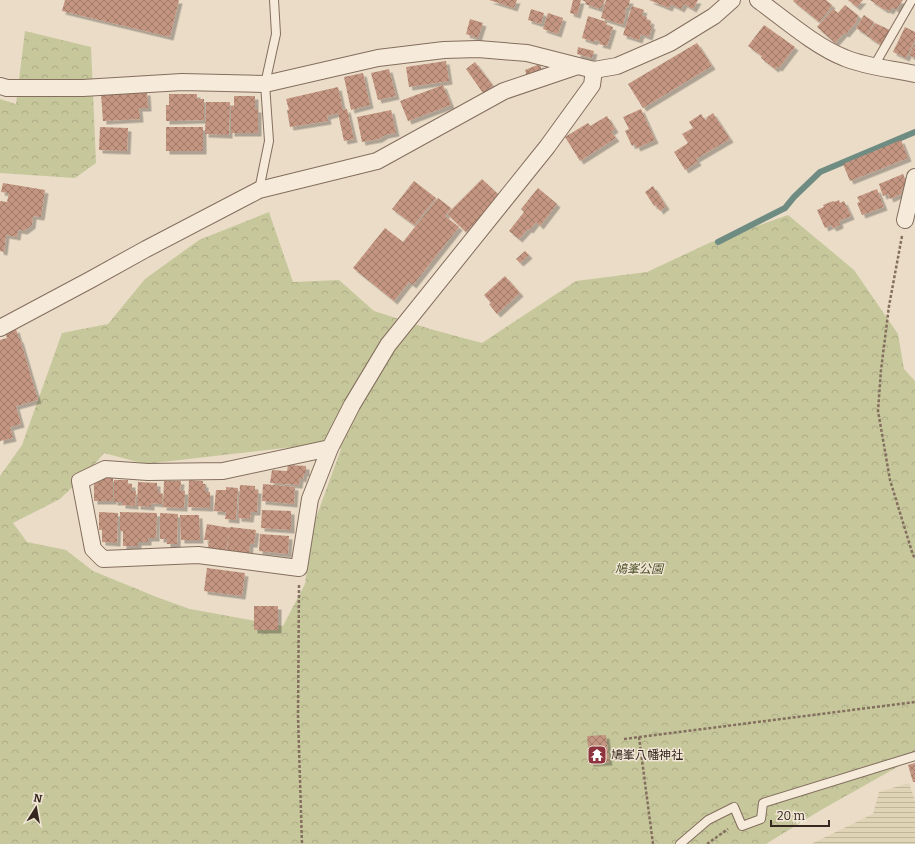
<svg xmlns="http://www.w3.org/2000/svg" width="915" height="844" font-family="Bitter,'Noto Sans JP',serif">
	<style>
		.farmland { fill: url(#farmland-rules) }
		.forest { fill: url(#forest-crowns); fill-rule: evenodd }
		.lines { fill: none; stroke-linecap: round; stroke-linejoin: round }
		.stream { stroke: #6f8c82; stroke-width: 6 }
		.building { fill: url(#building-cross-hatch); filter: url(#shadow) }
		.service-casing { stroke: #846e5e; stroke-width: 10 }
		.minor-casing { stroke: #846e5e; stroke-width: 18 }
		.path { stroke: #846e5e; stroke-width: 2.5; stroke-dasharray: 3 2; stroke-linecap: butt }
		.service { stroke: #f6eada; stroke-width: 8 }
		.minor { stroke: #f6eada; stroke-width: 16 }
		.labels { text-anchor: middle; stroke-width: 3; stroke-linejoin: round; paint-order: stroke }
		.park-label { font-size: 12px; font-style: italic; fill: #4b5029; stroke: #f2e7d6 }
		.poi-label { font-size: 12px; fill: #362820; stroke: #f2e7d6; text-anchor: start }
	</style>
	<defs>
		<pattern id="farmland-rules" width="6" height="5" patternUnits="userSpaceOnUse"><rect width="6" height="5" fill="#dfd4b5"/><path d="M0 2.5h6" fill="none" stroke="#c0b69b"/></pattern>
		<pattern id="forest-crowns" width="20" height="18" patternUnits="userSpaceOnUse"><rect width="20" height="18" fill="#c7c79c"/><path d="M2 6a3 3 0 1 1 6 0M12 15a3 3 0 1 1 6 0" fill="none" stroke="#acab86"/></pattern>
		<pattern id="building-cross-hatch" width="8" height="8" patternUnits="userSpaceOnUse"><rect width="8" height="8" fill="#c49581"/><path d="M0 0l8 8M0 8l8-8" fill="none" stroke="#a07a69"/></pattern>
		<filter id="shadow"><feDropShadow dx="3.5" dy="3.5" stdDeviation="0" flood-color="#0004"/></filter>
	</defs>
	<rect width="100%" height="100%" fill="#eadcc7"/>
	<!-- farmland -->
	<path class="farmland" d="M909,783L915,801V844H811L873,814L879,792Z"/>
	<!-- forest -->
	<path class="forest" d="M25,31L91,47L96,163L75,178L0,173V99L16,104Z
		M269,212L293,282L339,280L374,311L430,329L482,343L576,281L647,272L709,243L788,215L854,270L898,334L904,369L915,381V757L821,810L766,844H0V476L22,445L62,333L108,324L145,279L199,240ZM328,443L341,449L313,526L305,584L283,626L190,609L159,598L93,571L66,550L27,542L13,523L60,499L90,470L104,453L145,464Z"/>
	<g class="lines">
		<!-- stream -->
		<path class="stream" d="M718,242L785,208L794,197L820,172L915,132"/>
	</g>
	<!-- building -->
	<path class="building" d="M65,0H179L170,37L62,11Z
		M489,0H517L514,8Z
		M573,0H581L577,15L570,13Z
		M582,0H605L602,7H601L600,9L585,4L586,2Z
		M606,0H630L628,8L626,7L625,13H626L623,25L601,18Z
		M649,0H698L693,9L684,4L681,9L671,4L669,8Z
		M794,0H826L832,5L829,9H830L819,22L793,1Z
		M848,0H863L857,7Z
		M870,0H903L896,10L893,7L890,11L886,9L885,10Z
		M845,5L859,16L856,19L857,21L846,34L844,33L835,43L817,27L833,9L838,13Z
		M632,6L644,10L642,15L647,17L646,19L651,21L650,25L652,26L649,37L641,34L639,40L623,35Z
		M531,9L544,13L541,24L528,20Z
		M548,13L563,18L558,34L543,29Z
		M864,15L874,22L867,35L856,28Z
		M588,16L607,22L606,25L613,27L607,46L599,44L600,41L595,40L594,42L582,38Z
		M470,19L483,23L478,38L466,34Z
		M875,23L890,30L881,45L867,36Z
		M764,25L795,47L779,68L777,67L775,69L761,58L762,56L748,46Z
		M905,27L915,32V40L906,58L893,52Z
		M697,43L712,66L643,108L628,84Z
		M915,43V58L909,55Z
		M578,47L594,51L592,58L577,54Z
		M446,61L449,81L409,87L406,67Z
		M475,62L493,86L483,93L466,69Z
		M540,64L542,72L527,77L525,70Z
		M389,69L396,96L378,100L371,73Z
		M363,73L370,105L351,110L344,77Z
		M443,85L451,105L408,121L400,101Z
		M338,87L343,110L347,109L354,139L344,141L338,113L327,116L328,121L290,127L287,110H289L286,99Z
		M147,92L148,108H139L140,119L103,121L101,94Z
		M169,94H197V99H204V120L166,121V105H169Z
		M234,96H255V109H258V133H231V106H234Z
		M206,102H230L229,135L205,134Z
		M641,109L655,140L637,148L635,144L632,146L625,131L629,129L623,117Z
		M391,110L396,133L385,135L379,139L362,142L357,117Z
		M713,113L730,139L696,159L698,162L685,170L674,152L688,143L682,134L693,128L689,122L701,114L705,120L707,119L706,118Z
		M607,116L615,129L611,132L616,138L580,161L565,137L588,123L590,126Z
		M100,127L128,128L127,151L99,150Z
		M166,127H203V151H166Z
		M901,140L908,158L850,181L843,164Z
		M903,174L908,186L901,189L903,193L890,199L888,194L883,196L879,184Z
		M482,179L500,196L466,232L447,214Z
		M414,181L436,198L414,225L392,209Z
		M3,183L45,190L41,217L33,216L32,225L24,231L18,230L17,237L6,235L4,252L0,251V201L7,202L9,193L1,192Z
		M653,186L666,206L660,211L656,205L654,206L645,192Z
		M538,188L557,204L540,226L536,222L530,230L528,229L519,239L509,231L524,212L521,209Z
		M877,189L884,207L862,215L857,203L860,202L857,197Z
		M438,198L451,208L445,216L459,227L413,285L409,282L394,301L353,268L385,228L403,242Z
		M839,200L840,203L844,201L851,216L839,221L840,225L833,228L831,225L825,228L817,210L824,207L823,205L833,201L834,202Z
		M525,251L529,255L520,263L516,259Z
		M505,276L520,293L497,314L489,304L491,303L484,295Z
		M16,329L19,339H20L38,400L16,406L21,424L10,427L13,438L0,441V340L7,338L5,332Z
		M288,465L306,466V473H304L303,479L300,478L299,485L270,483L272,470L287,471Z
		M94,478H113V501H94Z
		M114,480H128V484H132V491H136L135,506L122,505V502H114Z
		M189,480L203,481V484H205V492H210V508L188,507Z
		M164,481H181L180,491H185L184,508L163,507Z
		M138,482L157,483V490H159V493L163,494L162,504L151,503V507L137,506Z
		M263,484L295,487L294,504L262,501Z
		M240,485L255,486V490H258L257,512H251L250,519L238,518Z
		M226,487L238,488L236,520L225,519L226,512L214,511L216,490H226Z
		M262,510L291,511V530L261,528Z
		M99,512L118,513L117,543L102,542V530H99Z
		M120,512L157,513L156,538H148V542H138V524V546H123V531H120Z
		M160,513L178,514L177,544H167V539H160Z
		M180,515H199L200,540H181Z
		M207,524L230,528L226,551L208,548L209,540H204Z
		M230,527L256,530L254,544H250L249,554L227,551Z
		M260,534L289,536L288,554L259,551Z
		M207,568L245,573L242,596L204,591Z
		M254,606H278V630H254Z
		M606,735L609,762L590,763L587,736Z
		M915,763V782H913L908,765Z"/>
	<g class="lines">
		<!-- service casing -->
		<g class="service-casing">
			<path id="service" d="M874,66L912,0
				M259,190L269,141L265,84L276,34L274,0
				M680,844L708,820L734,807L742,826L761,819L763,803L915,756"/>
		</g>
		<!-- minor casing -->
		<g class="minor-casing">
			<path id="minor" d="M758,0C784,19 816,47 845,58C867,67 892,69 915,74
				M0,86L7,88H83L182,82L265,84L378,58L444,50L478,49L527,53L594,70L617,66L670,43L714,16L732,0
				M905,220L915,177
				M0,328L90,280L146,249L259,190L377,161L504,91L578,66
				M330,448L310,499L299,568L198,555L103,559L93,549L80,481L105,469L148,472L223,471L330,448L352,405L388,345L547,147L592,85L594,70"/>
		</g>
		<!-- path -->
		<path class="path" d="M902,236L889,306L881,370L878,411L890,480L912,552L915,559
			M299,585L298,716L302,844
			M639,737L653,844
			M624,739L915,702
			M707,844L728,829"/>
		<!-- service -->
		<use href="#service" class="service"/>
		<!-- minor -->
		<use href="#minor" class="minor"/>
	</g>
	<!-- icons -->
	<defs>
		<g id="temple-square" transform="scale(1)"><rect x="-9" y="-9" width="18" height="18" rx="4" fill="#8d343f" stroke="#f2e7d6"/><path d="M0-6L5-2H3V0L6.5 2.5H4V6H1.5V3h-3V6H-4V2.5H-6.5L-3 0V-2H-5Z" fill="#fff"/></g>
	</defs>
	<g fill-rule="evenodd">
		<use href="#temple-square" x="597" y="755"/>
	</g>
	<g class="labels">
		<!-- park labels -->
		<g class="park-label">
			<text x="639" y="573">鳩峯公園</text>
		</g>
		<!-- poi labels -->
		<g class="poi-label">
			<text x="611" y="759">鳩峯八幡神社</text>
		</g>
	</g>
	<!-- north arrow -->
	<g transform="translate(36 808) rotate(11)" stroke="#f2e7d6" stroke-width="3" paint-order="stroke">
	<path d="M0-3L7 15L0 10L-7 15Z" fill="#362820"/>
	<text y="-6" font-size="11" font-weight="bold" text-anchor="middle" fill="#362820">N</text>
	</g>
	<!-- scale -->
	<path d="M771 820v6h58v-6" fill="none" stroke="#362820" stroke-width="2"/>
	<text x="777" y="820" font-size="12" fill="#362820" stroke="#f2e7d6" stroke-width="3" paint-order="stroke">20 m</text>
</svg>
